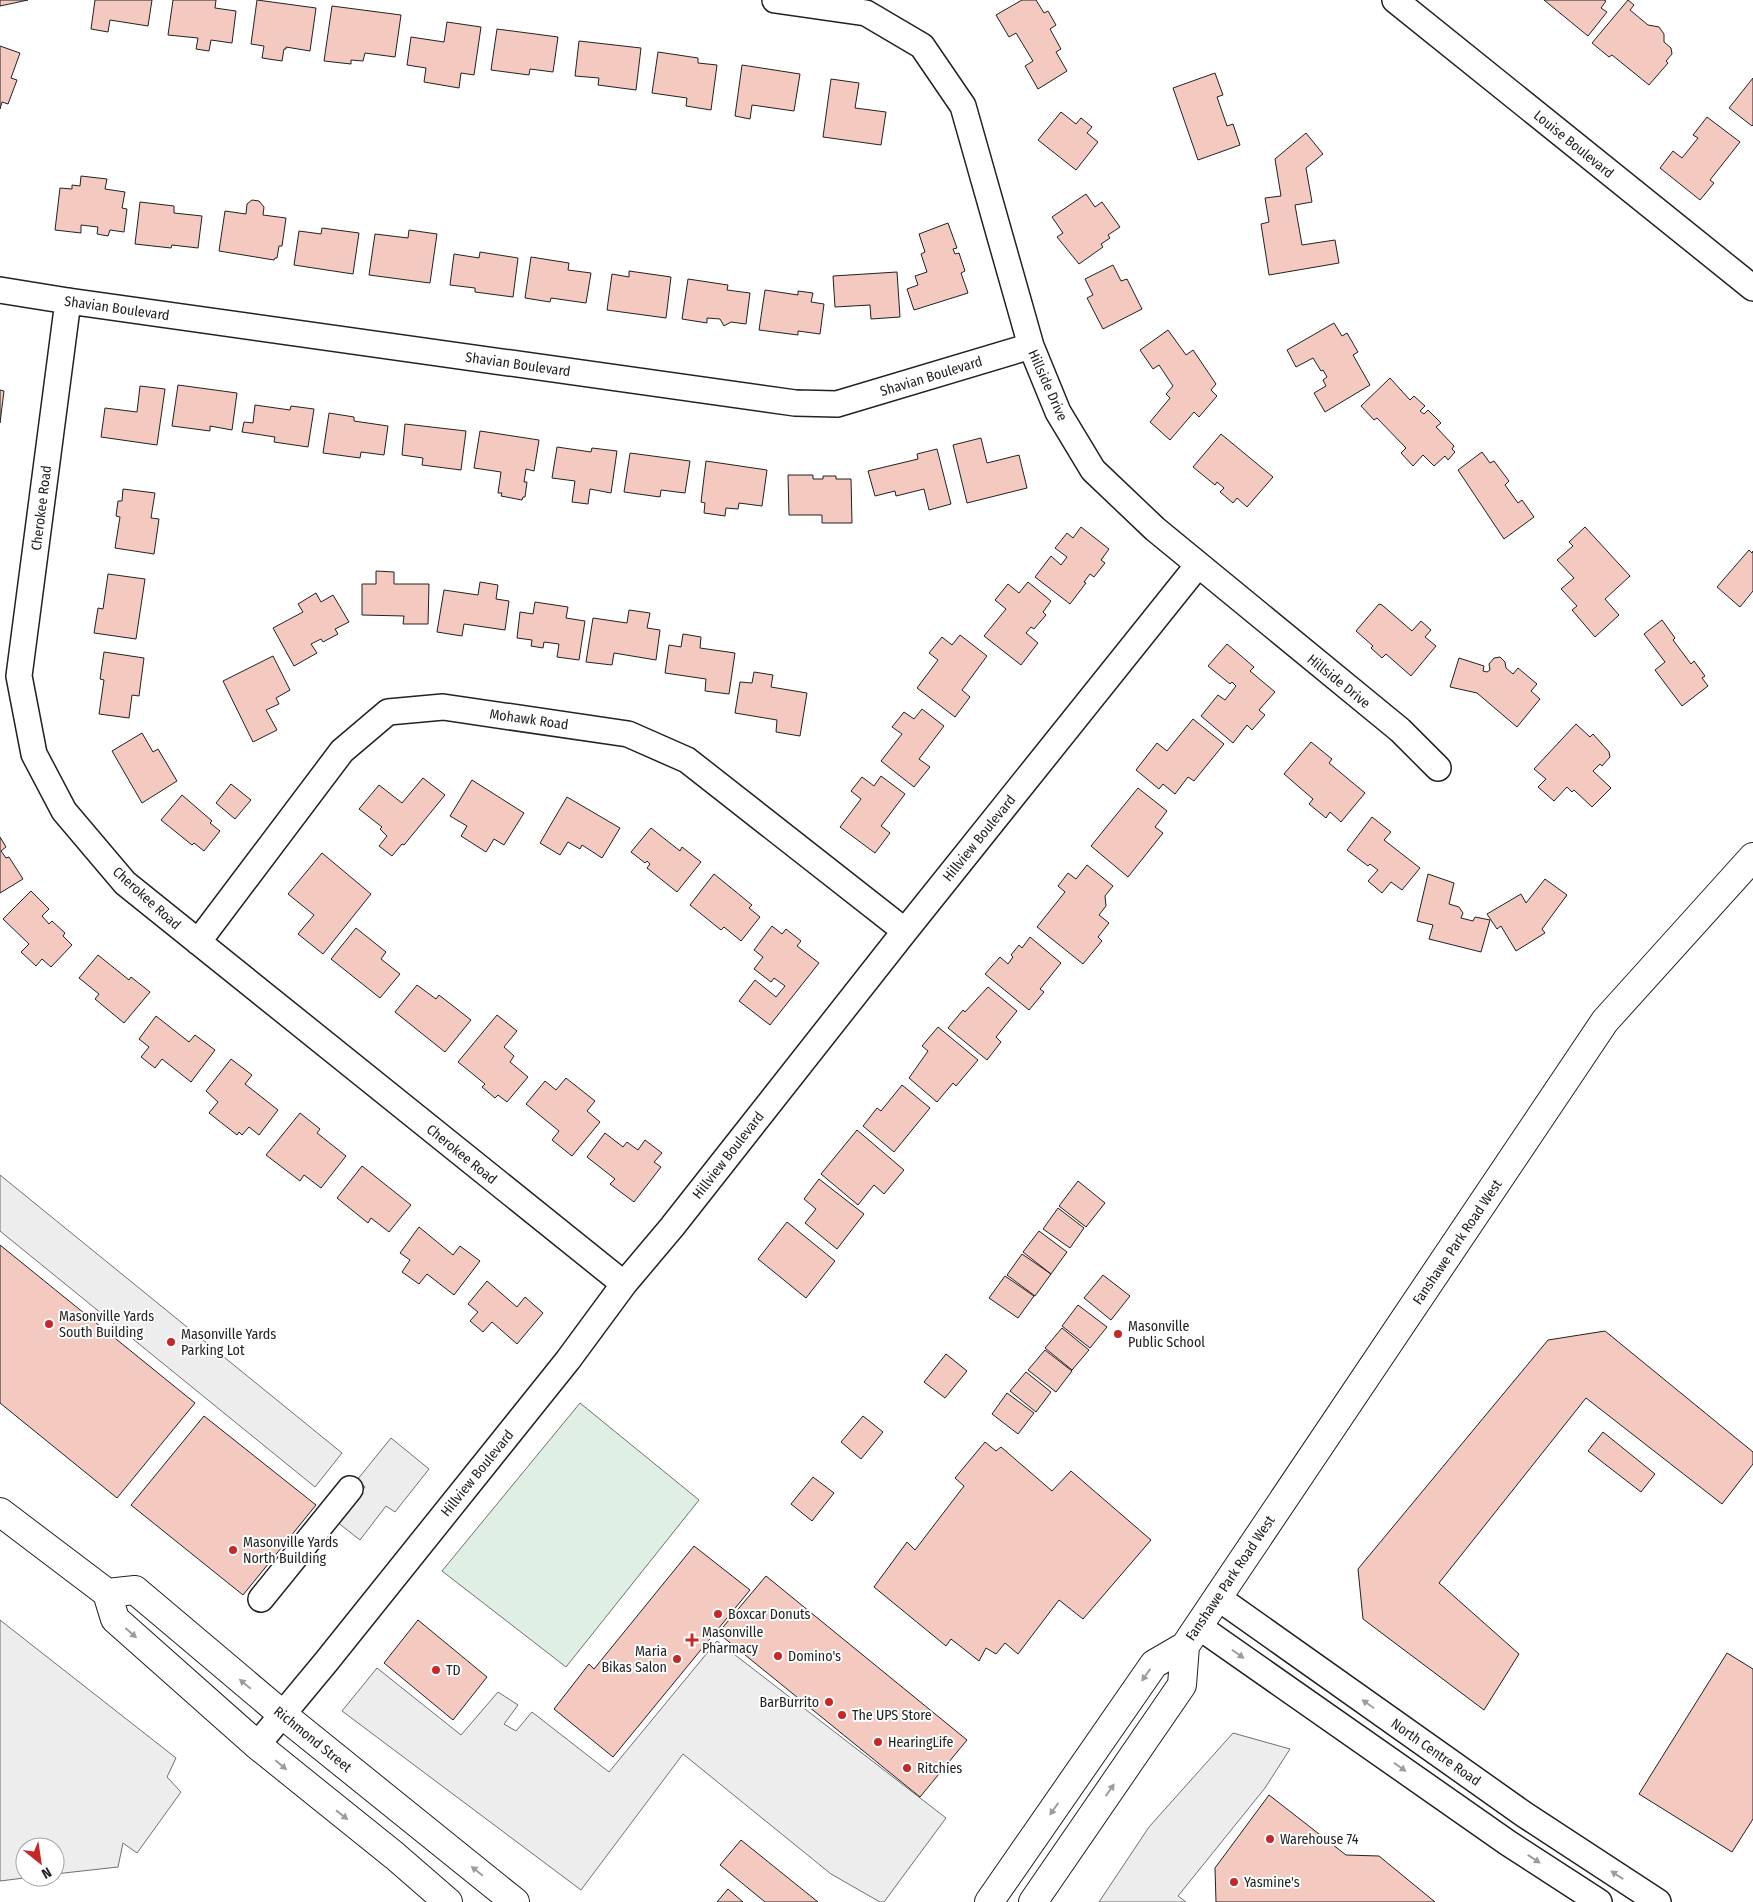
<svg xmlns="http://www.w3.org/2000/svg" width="1753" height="1902" font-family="'Fira Sans Condensed',sans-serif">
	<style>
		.green { fill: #e0efe3; stroke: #6f6f6f }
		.parking { fill: #ededed; stroke: #6f6f6f }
		.building { fill: #f3c9c0; stroke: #222 }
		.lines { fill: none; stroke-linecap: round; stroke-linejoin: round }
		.minor-casing { stroke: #222; stroke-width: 28 }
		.major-casing { stroke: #222; stroke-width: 30 }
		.minor { stroke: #fff; stroke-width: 25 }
		.major { stroke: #fff; stroke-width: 28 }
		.oneway { fill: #9c9c9c }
		.poi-dot { fill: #c62828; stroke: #fff; stroke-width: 2 }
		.labels { text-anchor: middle; stroke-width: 4; stroke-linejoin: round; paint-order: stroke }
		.street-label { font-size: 14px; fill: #222; stroke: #fff }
		.poi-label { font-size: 14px; fill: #222; stroke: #fff; text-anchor: start }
	</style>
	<rect width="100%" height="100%" fill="#fff"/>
	<!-- green -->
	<path class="green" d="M580,1403L699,1500L566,1667L442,1571Z"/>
	<!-- parking -->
	<path class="parking" d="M0,1175L342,1453L315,1487L0,1231Z
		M391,1438L429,1469L395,1512L386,1506L360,1540L337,1522L365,1487L357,1480Z
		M0,1620L176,1758L167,1777L181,1792L137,1853L123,1843L118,1867L55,1874V1847H25V1877H32L0,1881Z
		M717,1641L946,1818L884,1902H880L831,1874L683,1754L581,1890L342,1711L377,1668L461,1735L498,1692L518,1705L504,1724L516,1731L532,1712L609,1772Z
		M1233,1733L1290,1749L1265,1788L1178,1896L1186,1902H1099L1149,1827Z"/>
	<!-- building -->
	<path class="building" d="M0,0H28L0,6Z
		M95,0H152L148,26L110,20L108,32L91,29Z
		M173,0H216L215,8L236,11L232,43L211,40L209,51L196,49L198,38L168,35Z
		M257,0L316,8L310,51L286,47V49H284L282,61L262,58L264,46L251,44Z
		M1022,0H1036L1044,13L1048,11L1056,25L1050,29L1061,49L1056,52L1067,71L1038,89L1025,66L1033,61L1016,33L1009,37L996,15Z
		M1544,0H1604L1606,1L1601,8L1607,12L1588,36Z
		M1628,0L1634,5L1630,10L1648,25L1659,27L1664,34V42L1671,48L1672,54L1666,61L1668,63L1649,85L1612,55L1609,57L1592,43Z
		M332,6L401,15L395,57L365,53L363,61L351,60V64L324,61Z
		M447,22L481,27L474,75L461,73L459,88L424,82L426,68L407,65L411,37L444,42Z
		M497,29L558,37L553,72L530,69L529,75L491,70Z
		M579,41L641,48L636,90L598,85L599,78L575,76Z
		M0,46L20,53L11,78L17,80L8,104L2,102L0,109Z
		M658,52L698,58V63L717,65L711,110L686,106L687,98L652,93Z
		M742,65L800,74L794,111L752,105L750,119L735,116Z
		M1215,73L1223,95L1217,97L1227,126L1233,124L1240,145L1198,160L1173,88Z
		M1753,78V125L1752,126L1729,108Z
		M831,79L859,83L855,108L886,112L881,145L823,137Z
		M1061,112L1076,124L1081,118L1092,127L1087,133L1098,142L1076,170L1038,140Z
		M1707,117L1740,142L1710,180L1714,183L1700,200L1660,168L1673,151L1682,158L1698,138L1693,135Z
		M1306,133L1323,154L1306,168L1312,202L1295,205L1302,245L1335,240L1339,263L1269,275L1261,224L1269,222L1265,198L1281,196L1275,159Z
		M81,176L107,179L105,189L125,192L122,208L127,209L124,232L110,230L108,236L97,234L98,227L81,225V233L55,230L60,188L72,189V185L80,186Z
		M1086,194L1095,207L1102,202L1120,227L1108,235L1110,238L1101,244L1103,247L1079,264L1057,237L1063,233L1052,217Z
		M252,200L259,201L264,207L263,215L286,218L282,246H279L277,258H275L274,260L219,251L225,211L246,214L247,204Z
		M140,202L174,206V213L202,216L198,248L172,245L171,248L135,244Z
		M948,223L957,248L953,249L955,254L959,253L965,271L961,273L968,293L914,310L907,289L918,285L915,276L927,272L921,254L925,252L919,234Z
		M322,228L359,233L353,274L294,265L299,231L321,234Z
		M409,230L437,234L430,283L369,275L375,234L408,238Z
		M480,252L518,258L513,297L475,292V288L450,285L454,254L479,258Z
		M531,257L569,263L568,270L591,273L586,303L551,298L550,302L525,298Z
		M1113,265L1121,281L1127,279L1142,309L1103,329L1087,298L1093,295L1085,279Z
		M629,271L671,277L666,318L607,310L612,274L629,277Z
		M897,272L900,317L871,319L870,305L835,307L833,276Z
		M688,279L728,285L727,290L750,293L746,324L731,322L724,326L720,319L707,318V323L682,319Z
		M765,290L798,295V291L813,293L811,302L824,304L820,334L798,331V335L759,330Z
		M1334,323L1342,336L1347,333L1358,352L1353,355L1370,385L1325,412L1314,393L1326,386L1323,380L1327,377L1323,370L1321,371L1313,358L1296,367L1287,350Z
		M1168,330L1186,355L1193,350L1216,384L1211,390L1217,396L1199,417L1194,412L1170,440L1150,422L1170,398L1166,394L1173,386L1159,365L1153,369L1140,350Z
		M1390,378L1410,400L1414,396L1425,406L1420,411L1424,414L1428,410L1441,423L1436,427L1454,446L1452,449L1455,452L1448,460L1445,456L1434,466L1423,455L1413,466L1401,453L1406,448L1377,418L1374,420L1361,406Z
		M178,385L237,393L232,430L210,426V431L172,426Z
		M140,386L165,389L157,445L101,437L105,408L137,412Z
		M0,390L4,391L0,423Z
		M255,405L290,410L291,406L314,409L308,447L274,442L275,437L242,432L244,422L253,423Z
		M329,413L354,417V421L388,426L384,455L361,452L360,458L323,453Z
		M405,424L466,431L461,470L422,465L423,458L402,455Z
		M480,431L539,440L534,471L526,469L524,482H527L525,497H523L522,500L501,496L502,493H498L501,472L474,468Z
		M1221,434L1273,477L1247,507L1237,498L1233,503L1220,492L1224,488L1217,482L1215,485L1193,467Z
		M981,438L987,463L1019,455L1027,488L967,503L953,445Z
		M557,447L591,452L592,448L617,451L611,493L590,489L588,504L572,502L575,481L552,478Z
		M937,449L951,504L929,510L924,489L896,496L895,491L875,496L868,471L918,459L917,454Z
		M1482,452L1490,463L1494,461L1509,481L1505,485L1518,503L1522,500L1534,517L1504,539L1458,470Z
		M630,453L690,461L685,493L661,490L660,497L624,492Z
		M706,461L767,470L762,506L739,503L738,509L726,508L725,516L704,513L705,503L701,502Z
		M788,475H813V479H823V476H836V479H851L852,523H822V515H789Z
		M123,489L155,493L151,518L159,519L154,554L115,548L120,517L116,516L118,501H122Z
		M1081,527L1109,549L1101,560L1105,563L1094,577L1090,574L1084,582L1086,583L1070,604L1035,577L1051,556L1061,565L1067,557L1055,548L1067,533L1073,538Z
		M1585,527L1630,576L1605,599L1619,615L1595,637L1572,610L1577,606L1561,589L1574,578L1557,560L1573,546L1569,542Z
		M1749,550L1752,553L1753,551V591L1740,607L1717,587Z
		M376,571L394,572V584H429L428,624H403L404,616L362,615V584H376Z
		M108,574L145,579L136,639L94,633L98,608L103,609Z
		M480,582L498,585L496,599L509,601L505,630L464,624L462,636L437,632L444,590L478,595Z
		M1028,582L1051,601L1043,612L1046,615L1034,629L1031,627L1026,633L1038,643L1021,665L984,636L1006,609L995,600L1008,584L1019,593Z
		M316,593L321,602L333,595L349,622L335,629L338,634L323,642L321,639L311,644L317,653L294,666L273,628L303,612L298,604Z
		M535,602L568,607L566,618L585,621L579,660L557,657L559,644L544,642L543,648L531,646L532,640L517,638L520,612L533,614Z
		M1379,604L1382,605L1412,631L1421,621L1431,630L1425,637L1436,646L1411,676L1386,654L1382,658L1371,648L1373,646L1356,631Z
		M629,610L650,613L647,628L660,630L656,660L614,653L612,665L586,662L593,618L627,623Z
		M1662,620L1675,638L1673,640L1691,664L1694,661L1705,676L1702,678L1708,686L1682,706L1655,670L1665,662L1644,634Z
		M683,634L701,637L700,648L735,653L729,694L705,691L706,679L665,673L669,645L681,647Z
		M960,635L987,656L962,690L970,697L955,717L917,688L938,660L929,653L942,637L952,645Z
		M1227,644L1254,667L1250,671L1275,692L1259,710L1265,715L1252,730L1247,725L1233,743L1201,716L1218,695L1225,700L1236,686L1232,682L1230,684L1208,666Z
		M104,652L144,658L139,696L132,695L129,718L99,714L104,680L100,679Z
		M273,656L290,690L276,698L279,704L266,710L277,730L253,742L223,681Z
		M1500,657L1505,662L1506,668L1513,674L1518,668L1537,684L1531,691L1540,699L1517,727L1477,693L1450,687L1459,658L1484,666L1483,671L1487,672L1490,670L1489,664L1494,658Z
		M754,672L773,675L771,687L807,693L800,736L776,732L777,720L735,713L740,682L752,683Z
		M922,709L944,726L919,759L930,767L914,787L881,761L902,734L892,727L904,712L914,719Z
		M1193,719L1224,744L1194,781L1188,777L1175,794L1163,784L1159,789L1136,770L1157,743L1167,751Z
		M1576,724L1590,737L1593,734L1609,752L1610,757L1602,766L1600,764L1593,771L1611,788L1592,807L1574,790L1572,792L1567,787L1554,801L1538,787L1546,779L1534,769Z
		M142,733L153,752L158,749L177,781L142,803L112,751Z
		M1311,742L1332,759L1329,763L1365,793L1341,822L1330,812L1326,818L1309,804L1313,799L1284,774Z
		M881,776L905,794L881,826L890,833L875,853L840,827L861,799L851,791L862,777L874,786Z
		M423,778L445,795L404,845L402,844L392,856L379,846L387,836L380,829L382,827L359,809L379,785L402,803Z
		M472,780L524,813L504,845L494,839L486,852L461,836L467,826L450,816Z
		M231,784L251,800L235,819L216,803Z
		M1138,788L1167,811L1155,827L1163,833L1128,877L1091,846Z
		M182,795L212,821L210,823L220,831L204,851L194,843L192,845L161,820Z
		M567,797L620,828L602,858L582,845L580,849L568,842L560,855L540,843Z
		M1372,817L1391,832L1384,840L1420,868L1402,890L1391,882L1382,893L1368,881L1378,870L1370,864L1368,866L1347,850Z
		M651,828L680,851L682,847L701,862L677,892L647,868L650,864L647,861L645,863L631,852Z
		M0,837L6,847L1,851L6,858L9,857L23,879L0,893Z
		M322,853L371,894L323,954L298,934L314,915L288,894Z
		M1087,865L1113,886L1105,896L1106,906L1099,915L1109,923L1098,937L1102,941L1083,964L1037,927L1065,892L1058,886L1068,873L1076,879Z
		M714,874L752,905L749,908L760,917L741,941L724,927L721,930L690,905Z
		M1428,874L1454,883L1449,904L1459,907L1463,913L1461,918L1473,921L1475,917L1490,920L1481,952L1429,939L1433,925L1417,921Z
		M1545,879L1567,895L1542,929L1545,933L1516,951L1501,926L1497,929L1487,914L1521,894L1526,903Z
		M31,891L49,909L42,916L49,924L52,921L65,933L63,936L72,945L51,967L42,959L36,966L21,952L29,944L3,919Z
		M772,926L782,934L786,929L801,941L797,946L819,963L770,1025L739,1001L755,980L776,997L785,986L774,978L771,982L754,969L763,957L754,950Z
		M356,928L386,952L381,959L400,974L380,998L331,959Z
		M1030,937L1061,963L1040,989L1044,992L1029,1010L985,974L1000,957L1008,964L1013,957L1011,955L1019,945L1022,948Z
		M98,955L129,980L131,977L150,992L124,1023L95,999L99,994L79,978Z
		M417,985L436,999L439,995L471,1020L445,1052L395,1012Z
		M988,987L1017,1011L996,1037L1001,1042L987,1060L948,1028L963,1010L965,1012Z
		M497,1015L517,1031L504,1047L514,1056L510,1062L528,1077L507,1102L498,1095L495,1098L482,1087L485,1084L458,1062Z
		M156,1016L189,1042L195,1035L215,1050L191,1082L162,1059L155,1068L141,1057L149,1047L139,1039Z
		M938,1027L978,1060L956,1086L953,1083L937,1102L909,1078L928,1051L922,1046Z
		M231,1059L252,1075L245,1084L278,1110L259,1135L249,1127L242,1135L239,1132L237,1135L209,1113L218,1102L206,1091Z
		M566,1078L595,1101L587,1111L600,1122L572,1156L552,1140L559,1131L526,1104L545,1081L556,1090Z
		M902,1085L930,1108L894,1152L863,1126L877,1108L881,1111Z
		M300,1113L320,1129L317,1133L346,1156L321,1188L304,1175L300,1181L266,1155Z
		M857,1130L904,1170L884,1194L874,1185L858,1205L821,1174Z
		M605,1133L623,1147L627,1142L638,1150L645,1140L662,1153L654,1162L661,1167L634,1202L610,1184L615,1179L587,1157Z
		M362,1166L411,1205L389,1232L371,1218L368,1223L337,1198Z
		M819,1179L864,1214L837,1249L805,1223L816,1209L804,1199Z
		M1078,1181L1105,1203L1086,1227L1059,1206Z
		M1058,1208L1084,1228L1070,1248L1043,1229Z
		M787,1222L835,1261L806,1298L758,1259Z
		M419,1227L453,1255L460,1246L480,1261L454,1295L427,1274L419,1284L402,1272L410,1260L400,1253Z
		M1039,1231L1067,1252L1051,1274L1023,1252Z
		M0,1245L195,1403L117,1498L0,1403Z
		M1022,1254L1051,1274L1035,1296L1007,1275Z
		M1103,1275L1130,1296L1111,1320L1084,1298Z
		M1005,1276L1034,1296L1018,1318L989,1298Z
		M487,1281L517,1307L525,1297L543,1313L517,1344L492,1322L483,1332L470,1321L478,1312L468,1304Z
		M1078,1305L1107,1327L1090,1348L1062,1326Z
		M1062,1328L1089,1350L1072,1370L1045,1348Z
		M1605,1331L1753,1452V1464L1722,1504L1586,1398L1439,1583L1519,1654L1484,1710L1363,1619L1358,1569L1548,1340Z
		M1045,1350L1072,1371L1056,1392L1028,1370Z
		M946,1354L967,1371L945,1398L924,1382Z
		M1026,1372L1051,1392L1036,1412L1010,1391Z
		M1007,1393L1034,1413L1018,1434L992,1414Z
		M204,1416L316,1505L243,1595L131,1505Z
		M863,1416L883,1432L861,1459L841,1442Z
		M1603,1432L1655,1474L1641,1492L1588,1451Z
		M985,1442L996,1451L1001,1447L1052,1491L1071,1471L1151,1540L1083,1619L1059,1600L1018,1654L1005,1643L996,1654L986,1648L979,1661L951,1639L946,1646L874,1587L907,1542L915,1550L964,1486L955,1478Z
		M813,1477L834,1493L812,1521L791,1504Z
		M694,1546L750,1590L613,1757L554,1709L589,1664L594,1669Z
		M766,1576L967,1740L920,1797L718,1633Z
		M418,1620L487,1677L453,1720L384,1663Z
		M1727,1653L1753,1669V1819L1732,1852L1639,1794Z
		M1269,1795L1346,1855L1379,1856L1435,1902H1216L1215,1868Z
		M741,1840L818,1902H765L720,1865Z
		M728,1889L743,1902H717Z"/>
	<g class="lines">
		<!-- minor casing -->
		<g class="minor-casing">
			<path id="minor" d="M775,0L866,13L922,46L963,106L1031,346L1058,412L1093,470L1155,529L1400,730L1438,768
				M1395,0L1753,288
				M0,290L68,301L795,403L837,404L1031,346
				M68,301L19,676L34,754L64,811L125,883L624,1284
				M198,942L342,751L388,712L443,707L628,734L687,760L905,931
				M1217,1597L1525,1815L1658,1902
				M261,1599L350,1489
				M1198,1626L1508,1843L1599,1902
				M257,1745L326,1662L568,1360L624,1284L672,1227L905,931L1198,565"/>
		</g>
		<!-- major casing -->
		<g class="major-casing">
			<path id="major" d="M0,1512L107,1593L115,1619L257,1745L395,1856L448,1902
				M107,1593L135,1590L283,1715L515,1902
				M989,1902L1154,1664L1185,1646L1605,1021L1753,857
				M1033,1902L1182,1685L1185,1646"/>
		</g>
		<!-- minor -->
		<use href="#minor" class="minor"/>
		<!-- major -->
		<use href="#major" class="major"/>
	</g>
	<!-- one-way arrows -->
	<defs><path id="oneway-solid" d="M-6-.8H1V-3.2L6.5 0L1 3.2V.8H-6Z" transform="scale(1.25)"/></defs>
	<g class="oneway">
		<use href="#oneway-solid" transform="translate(131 1633) rotate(41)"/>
		<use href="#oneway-solid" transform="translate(1238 1654) rotate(35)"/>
		<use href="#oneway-solid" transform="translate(1146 1675) rotate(125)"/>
		<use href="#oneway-solid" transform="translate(245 1684) rotate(-140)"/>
		<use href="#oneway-solid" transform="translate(1368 1704) rotate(-145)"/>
		<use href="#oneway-solid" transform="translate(281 1765) rotate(40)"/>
		<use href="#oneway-solid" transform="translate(1400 1767) rotate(35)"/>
		<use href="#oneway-solid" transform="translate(1110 1790) rotate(-55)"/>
		<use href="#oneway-solid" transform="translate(1054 1809) rotate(125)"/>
		<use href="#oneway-solid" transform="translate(342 1815) rotate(38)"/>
		<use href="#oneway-solid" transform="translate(1534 1859) rotate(33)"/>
		<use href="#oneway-solid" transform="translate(477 1871) rotate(-141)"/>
		<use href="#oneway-solid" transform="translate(1617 1875) rotate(-147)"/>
	</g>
	<!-- markers -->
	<g class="poi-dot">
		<circle cx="49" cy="1324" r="5"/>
		<circle cx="1118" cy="1334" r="5"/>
		<circle cx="171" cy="1342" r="5"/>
		<circle cx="233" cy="1550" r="5"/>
		<circle cx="718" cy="1614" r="5"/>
		<path d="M689.5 1632.5h5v5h5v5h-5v5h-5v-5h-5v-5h5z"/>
		<circle cx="778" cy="1656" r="5"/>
		<circle cx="677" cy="1659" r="5"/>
		<circle cx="436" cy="1670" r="5"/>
		<circle cx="829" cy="1702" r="5"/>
		<circle cx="842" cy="1715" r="5"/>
		<circle cx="878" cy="1742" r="5"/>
		<circle cx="907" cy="1768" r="5"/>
		<circle cx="1270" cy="1839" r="5"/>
		<circle cx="1234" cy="1882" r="5"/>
	</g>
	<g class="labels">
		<!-- street labels -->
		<g class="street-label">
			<text transform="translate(1574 144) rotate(39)" y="5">Louise Boulevard</text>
			<text transform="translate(117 308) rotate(8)" y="5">Shavian Boulevard</text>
			<text transform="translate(518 364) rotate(8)" y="5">Shavian Boulevard</text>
			<text transform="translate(931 376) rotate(-17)" y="5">Shavian Boulevard</text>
			<text transform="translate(1048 385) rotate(66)" y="5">Hillside Drive</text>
			<text transform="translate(41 508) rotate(-83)" y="5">Cherokee Road</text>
			<text transform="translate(1339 681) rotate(39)" y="5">Hillside Drive</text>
			<text transform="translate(529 719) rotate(8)" y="5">Mohawk Road</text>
			<text transform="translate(979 838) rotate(-51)" y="5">Hillview Boulevard</text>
			<text transform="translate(147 898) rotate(42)" y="5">Cherokee Road</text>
			<text transform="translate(462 1154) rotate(39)" y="5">Cherokee Road</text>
			<text transform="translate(728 1155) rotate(-52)" y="5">Hillview Boulevard</text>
			<text transform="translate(1457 1242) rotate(-56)" y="5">Fanshawe Park Road West</text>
			<text transform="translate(477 1473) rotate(-51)" y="5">Hillview Boulevard</text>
			<text transform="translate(1230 1578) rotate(-56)" y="5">Fanshawe Park Road West</text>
			<text transform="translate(313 1739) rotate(39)" y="5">Richmond Street</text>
			<text transform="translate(1436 1752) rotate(35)" y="5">North Centre Road</text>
		</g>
		<!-- poi labels -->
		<g class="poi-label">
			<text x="59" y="1321">Masonville Yards<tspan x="59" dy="16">South Building</tspan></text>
			<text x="1128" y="1331">Masonville<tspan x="1128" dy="16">Public School</tspan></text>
			<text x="181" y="1339">Masonville Yards<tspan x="181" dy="16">Parking Lot</tspan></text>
			<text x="243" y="1547">Masonville Yards<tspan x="243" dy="16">North Building</tspan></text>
			<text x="728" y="1619">Boxcar Donuts</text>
			<text x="702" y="1637">Masonville<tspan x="702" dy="16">Pharmacy</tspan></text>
			<text x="667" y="1656" text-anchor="end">Maria<tspan x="667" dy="16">Bikas Salon</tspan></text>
			<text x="788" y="1661">Domino's</text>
			<text x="446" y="1675">TD</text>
			<text x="819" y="1707" text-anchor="end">BarBurrito</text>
			<text x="852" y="1720">The UPS Store</text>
			<text x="888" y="1747">HearingLife</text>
			<text x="917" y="1773">Ritchies</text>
			<text x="1280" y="1844">Warehouse 74</text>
			<text x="1244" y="1887">Yasmine's</text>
		</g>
	</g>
	<!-- north arrow -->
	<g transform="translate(40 1862) rotate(150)"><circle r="24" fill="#ffffff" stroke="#a7a7a7"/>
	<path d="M0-4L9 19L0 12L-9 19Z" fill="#c62828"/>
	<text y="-8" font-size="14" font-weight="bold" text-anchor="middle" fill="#222222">N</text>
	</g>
</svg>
